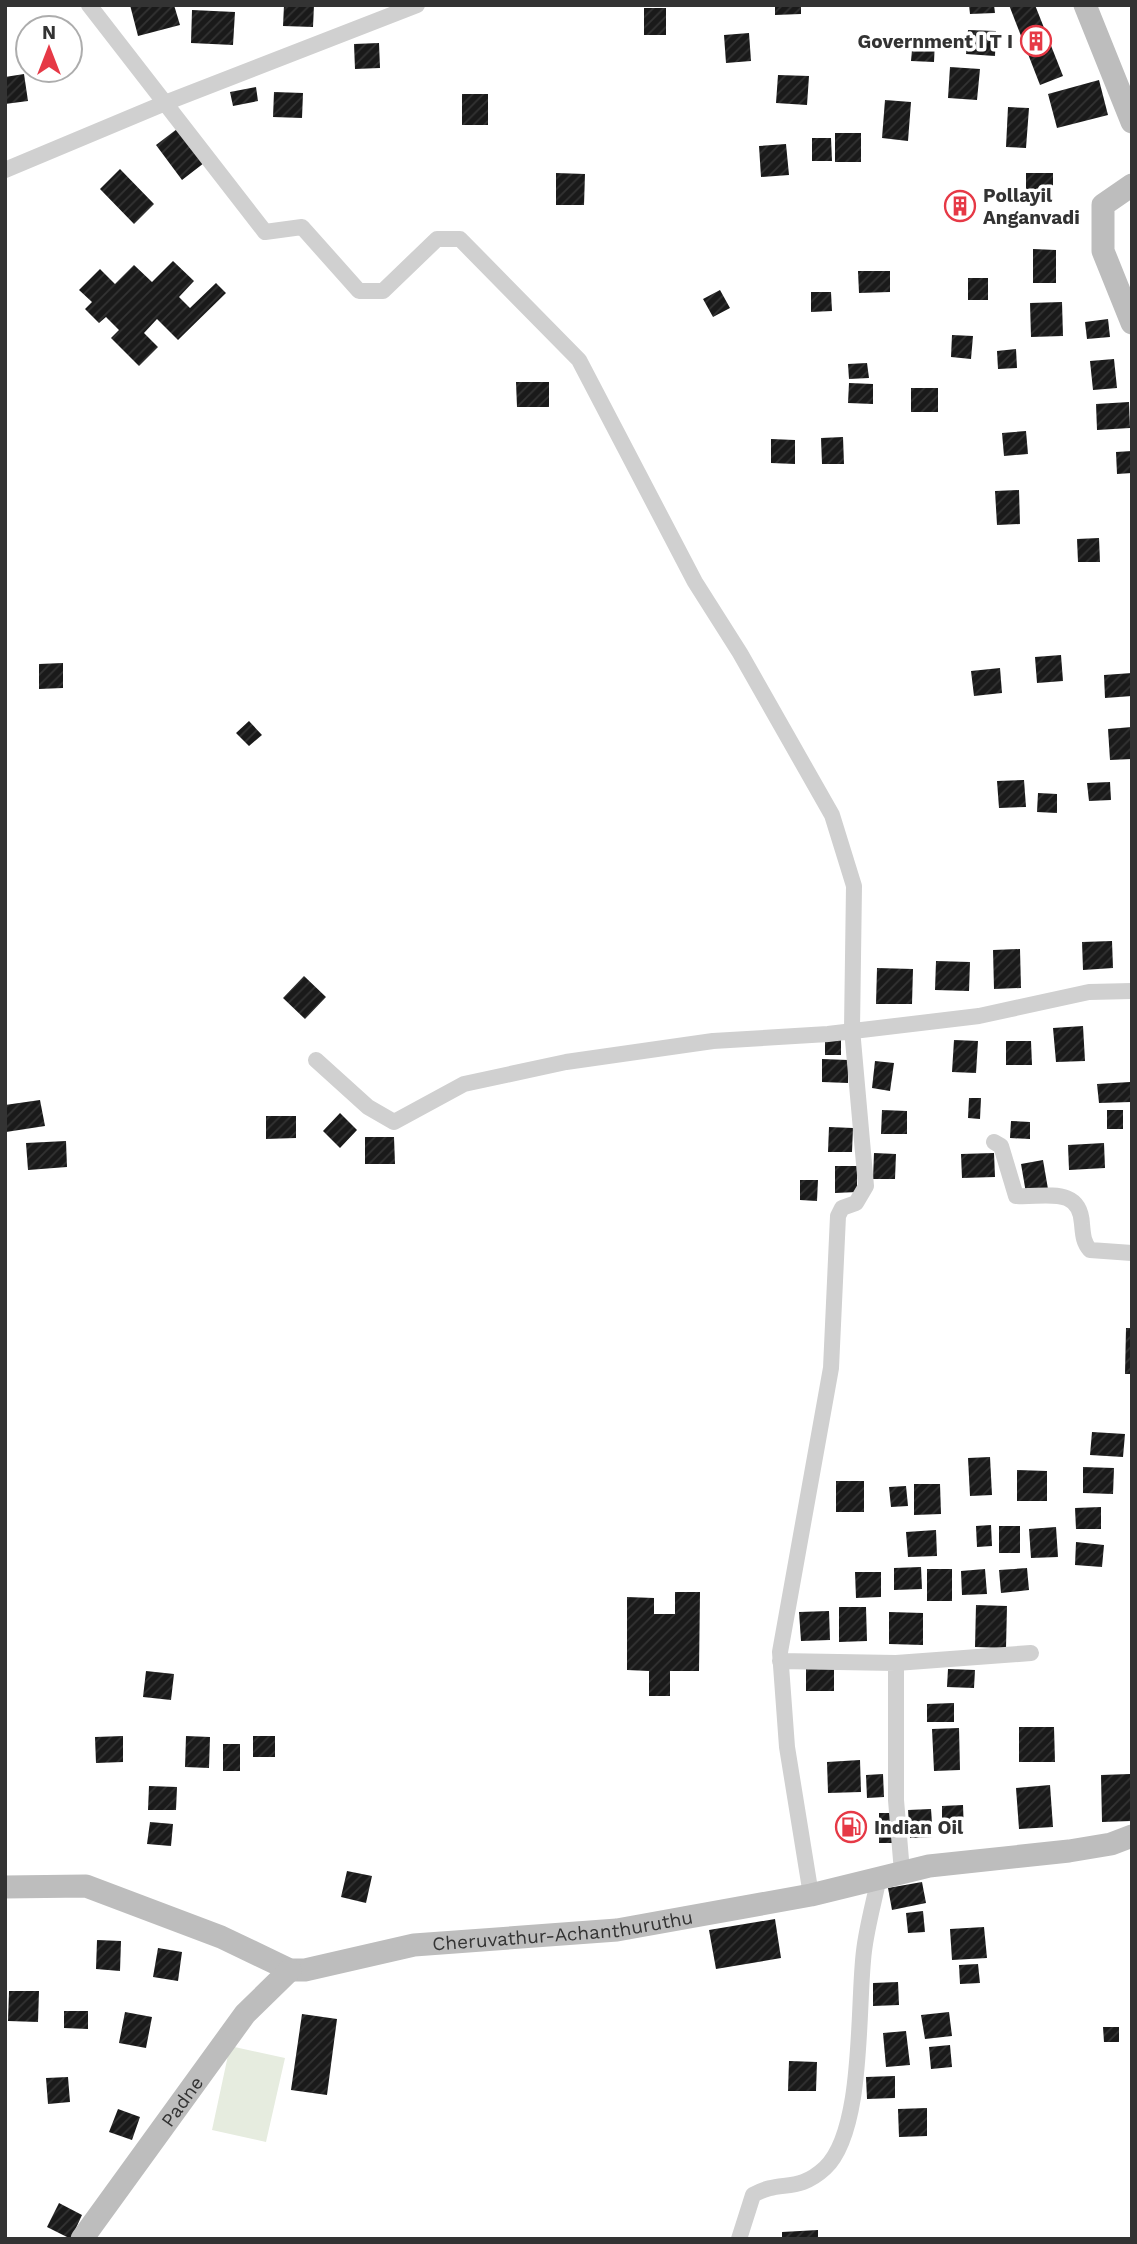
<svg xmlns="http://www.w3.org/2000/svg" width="1137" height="2244" font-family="'Work Sans',sans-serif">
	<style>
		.green { fill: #e6ecdf }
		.building { fill: url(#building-hatch) }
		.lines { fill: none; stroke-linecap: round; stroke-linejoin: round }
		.street { stroke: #d0d0d0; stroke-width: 16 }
		.secondary { stroke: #bdbdbd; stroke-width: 23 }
		.labels { text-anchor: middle; stroke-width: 7; stroke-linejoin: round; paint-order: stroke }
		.poi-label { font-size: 19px; font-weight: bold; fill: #333; stroke: #fff; text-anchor: start }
		.street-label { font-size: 19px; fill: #333; stroke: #fff }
	</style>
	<defs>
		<pattern id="building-hatch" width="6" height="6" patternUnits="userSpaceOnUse" patternTransform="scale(1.75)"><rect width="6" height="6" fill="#1a1a1a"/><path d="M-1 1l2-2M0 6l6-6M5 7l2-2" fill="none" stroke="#333"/></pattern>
	</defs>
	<rect width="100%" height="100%" fill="#fff"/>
	<!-- green -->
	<path class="green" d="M230,2046L285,2058L266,2142L212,2130Z"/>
	<!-- building -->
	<path class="building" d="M130,5H174L180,25L138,36Z
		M284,5H314L313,27L283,26Z
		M775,5H801V14L775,15Z
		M969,5H994L995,13L970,14Z
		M1009,5H1035L1063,76L1040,85Z
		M644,8H666V35H644Z
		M192,10L235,12L233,45L191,43Z
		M968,30L996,31L995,56L966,54Z
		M749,33L751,61L726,63L724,35Z
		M913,39L935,40L934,62L911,61Z
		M379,43L380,68L355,69L354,44Z
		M950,67L980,69L977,100L948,98Z
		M24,74L28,101L5,104V77Z
		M778,75L809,76L807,105L776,103Z
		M1099,80L1108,115L1057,128L1048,94Z
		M256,87L258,101L233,106L230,92Z
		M274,92L303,93L302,118L273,117Z
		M462,94H488V125H462Z
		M885,100L911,102L908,141L882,138Z
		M1008,107L1029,108L1026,148L1006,147Z
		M177,129L204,163L182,180L156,145Z
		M835,133H861V162H835Z
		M812,138H831L832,161H812Z
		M786,144L789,175L761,177L759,146Z
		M120,169L154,204L134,224L100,189Z
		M556,173L585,174L584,205H556Z
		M1026,173H1053V196H1026Z
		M949,197L972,200L971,215L947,212Z
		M1033,249L1056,250V283H1033Z
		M173,261L194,281L179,297L190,308L216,283L226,293L178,340L157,319L144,333L158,347L139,366L111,338L119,330L106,317L99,323L85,309L92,302L79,290L100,269L115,284L134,265L152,282Z
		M858,271H890V292L859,293Z
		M968,278H988V300H968Z
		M720,290L730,308L713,317L703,299Z
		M811,292H831L832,311L811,312Z
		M1062,302L1063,336L1031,337L1030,303Z
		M1108,319L1110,337L1087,339L1085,322Z
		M952,335L973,336L971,359L951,357Z
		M1016,349L1017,368L998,369L997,351Z
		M1114,359L1117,388L1093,390L1090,361Z
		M867,363L869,378L849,379L848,364Z
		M516,382H549V407H517Z
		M849,383L873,384V404L848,403Z
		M911,388H938V412H911Z
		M1129,402L1130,428L1097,430L1096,404Z
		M1026,431L1028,454L1004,456L1002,433Z
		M843,437L844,464H822L821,438Z
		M771,439L795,440V464L771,463Z
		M1132,451V473L1117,474L1116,452Z
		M1019,490L1020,524L997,525L995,491Z
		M1099,538L1100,562H1078L1077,539Z
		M1061,655L1063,681L1037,683L1035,657Z
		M63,663V688L39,689V664Z
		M1000,668L1002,693L974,696L971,671Z
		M1132,673V696L1105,698L1104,675Z
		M249,721L262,735L249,746L236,733Z
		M1132,727V759L1110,760L1108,729Z
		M1024,780L1026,807L999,808L997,781Z
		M1110,782L1111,800L1089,801L1087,783Z
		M1038,793L1057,794V813L1037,812Z
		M1112,941L1113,968L1083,970L1082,942Z
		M1020,949L1021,988L994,989L993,950Z
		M936,961L970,962L969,991L935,990Z
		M877,968L913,969L912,1004H876Z
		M304,976L326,997L305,1019L283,998Z
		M1083,1026L1085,1061L1056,1062L1053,1028Z
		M825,1038H841V1055H825Z
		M954,1040L978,1041L976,1073L952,1072Z
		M1006,1041H1031L1032,1065H1006Z
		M822,1059L848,1060V1083L822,1082Z
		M875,1061L894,1063L890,1091L872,1088Z
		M1130,1082L1131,1102L1099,1103L1097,1084Z
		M969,1098H981L980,1119L968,1118Z
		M40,1100L45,1126L6,1132L5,1105Z
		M882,1110L907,1111V1134H881Z
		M1107,1110H1123V1129H1107Z
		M340,1113L357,1130L340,1148L323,1131Z
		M266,1116H296V1138L266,1139Z
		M1011,1121L1030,1122V1139L1010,1138Z
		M829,1127L853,1128L852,1152H828Z
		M365,1137H394L395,1164H365Z
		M66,1141L67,1167L28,1170L26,1143Z
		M1104,1143L1105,1168L1069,1170L1068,1145Z
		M874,1153L896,1154L895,1179H873Z
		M994,1153L995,1177L962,1178L961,1154Z
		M1043,1160L1048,1189L1026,1193L1021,1164Z
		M835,1166H857V1192L835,1193Z
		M800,1180H818L817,1201L800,1200Z
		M1126,1328H1132V1374H1125Z
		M1092,1432L1125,1434L1123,1457L1090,1455Z
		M990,1457L992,1495L970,1496L968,1458Z
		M1083,1467L1114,1468L1113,1494L1083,1493Z
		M1017,1470L1047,1471V1501H1017Z
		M836,1481H864V1512H836Z
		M914,1484H940L941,1514L914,1515Z
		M906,1486L908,1506L891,1507L889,1487Z
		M1101,1507V1529H1076L1075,1508Z
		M991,1525L992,1546L977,1547L976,1526Z
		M999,1526H1020V1553H999Z
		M1056,1527L1058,1557L1031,1558L1029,1529Z
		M936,1530L937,1556L908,1557L906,1532Z
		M1076,1542L1104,1545L1102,1567L1075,1565Z
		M921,1567L922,1589L894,1590V1568Z
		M1027,1568L1029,1590L1001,1593L999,1570Z
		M927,1569H952V1601H927Z
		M985,1569L987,1594L962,1595L961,1571Z
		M855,1572H881V1597L856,1598Z
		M675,1592H700L699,1671H670V1696H649V1671L627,1670V1597L654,1598V1614H675Z
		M976,1605L1007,1606L1006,1648L975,1647Z
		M839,1607H866L867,1641L839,1642Z
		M829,1611L830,1640L801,1641L799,1612Z
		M889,1612L923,1613V1645L889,1644Z
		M806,1666H834V1691H806Z
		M948,1669L975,1670L974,1688L947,1687Z
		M146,1671L174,1674L171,1700L143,1697Z
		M954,1703V1722H927V1704Z
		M1019,1727H1054L1055,1762H1019Z
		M959,1728L960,1770L934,1771L932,1729Z
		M123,1736V1762L96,1763L95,1737Z
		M186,1736L210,1737L209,1768L185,1767Z
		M253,1736H275V1757H253Z
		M223,1744H240V1771H223Z
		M860,1760L861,1792L828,1793L827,1762Z
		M883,1774L884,1797L867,1798L866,1775Z
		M1130,1774L1131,1821L1102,1822L1101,1775Z
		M1050,1785L1053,1827L1019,1829L1016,1788Z
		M149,1786L177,1787L176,1810H148Z
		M963,1805L964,1833H942V1806Z
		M931,1809L933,1837L910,1838L908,1810Z
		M879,1813H892V1843H879Z
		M150,1822L173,1824L171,1846L147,1844Z
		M347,1871L372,1876L366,1903L341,1897Z
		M922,1882L926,1903L892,1910L888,1888Z
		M923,1911L925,1932L908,1933L906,1913Z
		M775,1919L781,1958L716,1969L709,1930Z
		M984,1927L987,1958L952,1960L950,1929Z
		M97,1940L121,1941L120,1971L96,1969Z
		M158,1948L182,1952L178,1981L153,1977Z
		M978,1964L980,1983L960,1984L959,1965Z
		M898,1982L899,2005L873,2006V1983Z
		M9,1991H39L38,2022L8,2021Z
		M64,2011H88V2029L64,2028Z
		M125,2012L152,2017L146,2048L119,2043Z
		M949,2012L952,2036L925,2039L921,2015Z
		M302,2014L337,2019L327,2095L291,2090Z
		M1103,2027H1119V2042H1104Z
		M906,2031L910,2065L886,2067L883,2033Z
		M950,2045L952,2067L931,2069L929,2047Z
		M789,2061L817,2062L816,2091H788Z
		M895,2076V2098L867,2099L866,2077Z
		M68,2077L70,2102L48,2104L46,2078Z
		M927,2108V2136L899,2137L898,2109Z
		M118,2109L140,2117L132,2140L109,2132Z
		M59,2203L82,2215L71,2239L47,2227Z
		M818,2230V2239H782V2232Z"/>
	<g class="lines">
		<!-- street -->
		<path class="street" d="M89,5L265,232L302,227L359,291H383L437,239H460L579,360L695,582L740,653L832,815L854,886L852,1029L866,1186L856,1203L842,1208L838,1216L831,1368L780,1652L787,1747L811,1895
			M5,170L165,103L417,5
			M316,1060L368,1107L394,1122L464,1084L566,1062L713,1041L828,1034L979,1016L1089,992L1132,991
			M994,1142L1001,1146L1016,1196C1044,1198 1080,1185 1082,1224C1083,1234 1083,1242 1090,1250L1132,1253
			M780,1661L896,1663
			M902,1872L896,1800V1663L1031,1653
			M739,2239L753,2195C780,2179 797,2194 825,2168C865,2130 857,2005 864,1951C867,1926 874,1902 879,1877"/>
		<!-- secondary -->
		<g class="secondary">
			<path d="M1085,5L1132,122"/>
			<path d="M1132,185L1103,205V251L1132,323"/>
			<path id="s1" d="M5,1887L86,1886L221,1937L290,1970H305L414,1945L617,1930L811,1895L929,1866L1069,1851L1111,1844L1132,1836"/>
			<path id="s2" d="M82,2239L245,2014L290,1970"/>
		</g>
	</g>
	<!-- icons -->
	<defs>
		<g id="building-ring" transform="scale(1.575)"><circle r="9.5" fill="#fff" stroke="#e63946" stroke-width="1.5"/><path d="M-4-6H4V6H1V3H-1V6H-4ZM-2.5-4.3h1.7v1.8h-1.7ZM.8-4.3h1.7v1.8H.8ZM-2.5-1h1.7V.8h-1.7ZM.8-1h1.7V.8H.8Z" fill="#e63946"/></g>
		<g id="fuel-ring" transform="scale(1.575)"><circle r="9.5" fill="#fff" stroke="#e63946" stroke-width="1.5"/><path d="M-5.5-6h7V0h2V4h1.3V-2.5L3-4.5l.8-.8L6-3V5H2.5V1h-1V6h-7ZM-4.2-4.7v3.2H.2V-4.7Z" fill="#e63946"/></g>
	</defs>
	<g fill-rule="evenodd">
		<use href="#building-ring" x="1036" y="41"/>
		<use href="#building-ring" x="960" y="206"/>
		<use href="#fuel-ring" x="851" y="1827"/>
	</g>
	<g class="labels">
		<!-- poi labels -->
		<g class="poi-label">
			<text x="1013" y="48" text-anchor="end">Government I T I</text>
			<text x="983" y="202">Pollayil<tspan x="983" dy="22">Anganvadi</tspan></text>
			<text x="874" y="1834">Indian Oil</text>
		</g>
		<!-- street labels -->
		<g class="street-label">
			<text dy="7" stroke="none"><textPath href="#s1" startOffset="578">Cheruvathur-Achanthuruthu</textPath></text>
			<text dy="7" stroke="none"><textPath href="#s2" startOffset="170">Padne</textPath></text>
		</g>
	</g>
	<!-- border -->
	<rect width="1137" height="2244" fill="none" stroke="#333333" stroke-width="14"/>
	<!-- north arrow -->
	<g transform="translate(49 49)"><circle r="33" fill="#ffffff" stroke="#adadad" stroke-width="2"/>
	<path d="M0-5L12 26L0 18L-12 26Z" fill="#e63946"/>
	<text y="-10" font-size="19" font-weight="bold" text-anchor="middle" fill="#333333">N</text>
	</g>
</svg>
